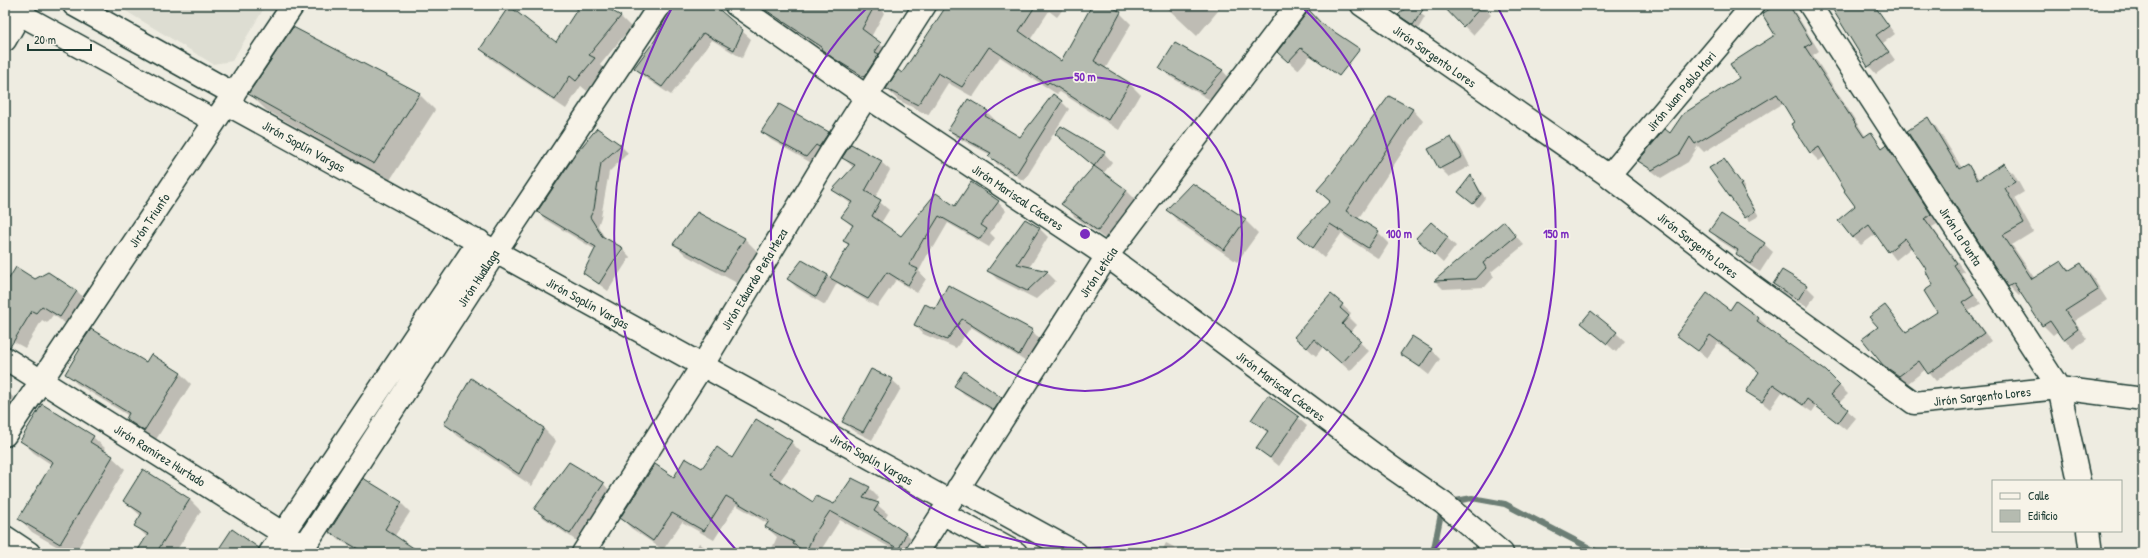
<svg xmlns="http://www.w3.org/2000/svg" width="2148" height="558" font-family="'Patrick Hand',sans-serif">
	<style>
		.built { fill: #ddddd2 }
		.shadow { fill: #0003; fill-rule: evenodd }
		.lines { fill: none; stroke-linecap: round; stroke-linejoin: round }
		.stream { stroke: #6c7e74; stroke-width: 6 }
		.building { fill: #b5bbb0; stroke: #1f3d34 }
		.minor-casing { stroke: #1f3d34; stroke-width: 25 }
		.minor { stroke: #f7f3e8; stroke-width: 22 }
		.ring { fill: none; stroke: #7b2cbf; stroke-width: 2 }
		.labels { text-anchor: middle; stroke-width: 3.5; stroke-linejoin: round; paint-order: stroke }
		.street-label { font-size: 13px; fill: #1f3d34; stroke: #f7f3e8 }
		.centre { fill: #7b2cbf; stroke: #f7f3e8; stroke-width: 2 }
		.ring-label { font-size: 12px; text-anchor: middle; font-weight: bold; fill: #7b2cbf; stroke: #f7f3e8; stroke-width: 3.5; stroke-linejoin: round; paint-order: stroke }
	</style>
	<rect width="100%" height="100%" fill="#eeece1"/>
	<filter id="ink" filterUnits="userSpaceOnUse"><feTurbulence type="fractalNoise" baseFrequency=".025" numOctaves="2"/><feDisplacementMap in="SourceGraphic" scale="8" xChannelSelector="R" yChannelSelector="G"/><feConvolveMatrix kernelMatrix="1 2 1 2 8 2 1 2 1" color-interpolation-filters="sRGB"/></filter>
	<g filter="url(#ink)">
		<!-- built -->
		<path class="built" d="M116,5H266L232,61L213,64Z"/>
		<!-- shadow -->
		<path class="shadow" d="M5,5H17L5,25Z
			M581,5H600L621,17L631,27L600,65L604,69L587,91L581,86L566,109L491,59L481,49L557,44Z
			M673,5H712L751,39L742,58L712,40L671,95L644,77L636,68L656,41Z
			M780,5H876L884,13L871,37L889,52L873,84L843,66L823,50L782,23L774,15Z
			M948,5H1066L1057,17L1049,11L1030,40L1062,62L1093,5H1106L1120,13L1131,24L1105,69L1130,84L1140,94L1119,130L1060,92L1057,94L1000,57L973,97L948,83L928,115L898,100L887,89L902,74Z
			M1164,5H1223L1197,36Z
			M1410,5L1425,17L1418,29L1399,15Z
			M1443,5H1482L1491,15L1473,35Z
			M1778,5H1789L1793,9L1819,51L1813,55L1866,137L1870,133L1883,148L1886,146L1894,154L1939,223L1932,227L1964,271L1961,273L1981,304L1969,311L1991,341L1936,381L1926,369L1907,384L1893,373L1884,365L1879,328L1885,306L1907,332L1938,312L1935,285L1928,269L1912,247L1896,260L1876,234L1861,245L1853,237L1857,207L1826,156L1819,161L1811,153L1793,124L1795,123L1783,103L1704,152L1698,146L1688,162L1661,178L1639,161L1740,78L1776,35Z
			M1830,5H1873L1895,34L1883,43L1895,60L1876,74L1869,66Z
			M1308,12L1345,43L1324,65L1310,56L1298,70L1278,52Z
			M1176,44L1223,71L1231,80L1212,101L1169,76L1161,68Z
			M250,94H419L435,110L390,180L266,110Z
			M1390,97L1413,110L1423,121L1358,219L1378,232L1389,243L1379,259L1341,234L1324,258L1299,236L1330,202L1318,190L1333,174Z
			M1062,102L1069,109L1024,181L997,164L991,155L956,137L949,130L987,112L995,120L993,122L1020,139Z
			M1928,118L1937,128L1962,168L1968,165L1980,180L2004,165L2014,174L2024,192L2014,198L2033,232L2012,245L2035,279L2061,262L2070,271L2081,264L2090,273L2107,300L2074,321L2087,339L2073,349L2058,331L2053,335L2043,325L2022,293L2019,296L2009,286Z
			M762,132L828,133L837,142L815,165L771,140Z
			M1057,134L1104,153L1112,162L1103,174L1126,190L1139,203L1111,243L1075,217L1063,204L1094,167Z
			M1451,138L1460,147L1470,166L1449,177L1440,168Z
			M620,145L628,153L609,172L601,217L598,226L606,240L622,248L630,257L608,291L584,273L596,250L546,220L538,212ZM620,250H623L614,263L612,262Z
			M843,158L881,162L890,170L875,198L889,210L881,223L901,238L936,194L955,208L998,202L1006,211L990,233L995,238L989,247L948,223L934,247L932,246L919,271L926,279L917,293L896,280L877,307L837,283L825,305L797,288L788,279L802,261L831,279L849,246L844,241L853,227L842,217L851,204L833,190L854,168Z
			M1724,161L1745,188L1743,190L1759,216L1750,221L1746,217Z
			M1472,177L1485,198L1478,207L1459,192Z
			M1167,210L1245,220L1258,233L1237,262L1180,223Z
			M1504,223L1524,245L1491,272L1494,277L1485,287L1443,289L1435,281Z
			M1039,228L1048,237L1029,268L1047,272L1056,281L1036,299L997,279L989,271Z
			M1711,231L1764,244L1773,252L1760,272L1746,263L1737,254L1738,252L1719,240Z
			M744,238L757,251L737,283L687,256L674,244Z
			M1447,238L1456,246L1443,263L1426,247Z
			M35,280L77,291L87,301L71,327L53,315L47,323L42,320L25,348L5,337V287Z
			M1774,284L1806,286L1815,295L1807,307L1783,293Z
			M1331,295L1351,313L1349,317L1357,325L1350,333L1369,351L1350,371L1323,347L1316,356L1295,337Z
			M936,311L1032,331L1041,340L1028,363L971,327L956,348L923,334L915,325Z
			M1730,311L1758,318L1767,326L1765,328L1825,372L1848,394L1839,403L1856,418L1846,430L1816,406L1812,412L1782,392L1770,409L1748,391L1760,372L1718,343L1707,358L1678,335Z
			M1583,323L1616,333L1625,341L1616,352Z
			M1431,350L1440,359L1429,375L1401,353Z
			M146,363L180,373L191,384L155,441L137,430L127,419L129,416L77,384L67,374Z
			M472,380L544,429L556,441L532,486L458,436L445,424Z
			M892,380L901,388L872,440L852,430L843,422Z
			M956,386L1001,398L1009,407L1003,417L964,394Z
			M5,389L14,398L5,411Z
			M1298,418L1307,426L1279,466L1257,448L1268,433L1252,420Z
			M93,437L106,449L104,452L112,457L125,469L75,553H68L32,532L20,519L52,465L34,453L21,440Z
			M791,442L801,452L779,482L813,503L834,506L869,488L879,498L875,503L888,514L885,519L906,533L916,543L911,553H900L840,520L819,553H770L777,537L766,527L768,524L736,505L714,540L682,522L663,550L631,528L621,518L674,478Z
			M143,470L190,500L201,511L175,553H137L147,537L135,525L141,516L124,501Z
			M603,483L611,492L578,542L544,518L535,509Z
			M401,503L410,512L394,537L419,553H362L339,540L330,531Z
			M699,543L712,553H694Z
			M1166,543L1186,553H1161Z
			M98,548L105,553H95Z"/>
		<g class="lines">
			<!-- stream -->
			<path class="stream" d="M1450,502L1472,498L1505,504L1599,553
				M1433,553L1442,509"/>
		</g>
		<!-- building -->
		<path class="building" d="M580,5H602L621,16L589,55L595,58L576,81L570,76L555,100L480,49L509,6L556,42Z
			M672,5H714L743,30L734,50L703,33L662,87L634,68L655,40Z
			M758,5H875L862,29L881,43L875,52L879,54L864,77L833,58L821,49L822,47Z
			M947,5H1036L1019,31L1061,61L1092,5H1108L1121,12L1094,61L1130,83L1108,120L1049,82L1047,84L989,47L962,87L938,73L918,105L886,89L898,70L902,73Z
			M1409,5H1426L1413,25L1398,15Z
			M1442,5H1483L1463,27Z
			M1776,5H1789L1812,43L1805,47L1864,137L1871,132L1882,148L1886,145L1931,214L1925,219L1957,263L1954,265L1974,295L1962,303L1984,333L1928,374L1919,361L1899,376L1883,365L1862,339L1878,327L1869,317L1885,305L1906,332L1937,312L1924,291L1933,285L1925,270L1926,269L1905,238L1888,252L1869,225L1852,238L1838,220L1855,206L1844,191L1845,190L1819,147L1810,153L1791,124L1794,122L1777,94L1695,144L1690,137L1680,154L1652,170L1638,161L1665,129L1670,133L1683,114L1739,78L1730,64L1775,35L1762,14Z
			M1830,5H1874L1889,26L1876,35L1889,52L1868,67Z
			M1309,10L1321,23L1360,49L1339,76L1301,48L1288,62L1277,52Z
			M293,27L420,93L374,164L248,94Z
			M1175,43L1223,70L1203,93L1159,68Z
			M1053,94L1062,101L1016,174L988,156L991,153L948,130L968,99L988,111L985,116L1020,137Z
			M1389,96L1413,109L1346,211L1379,231L1368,248L1330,224L1313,248L1298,236L1330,201L1317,190L1332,173Z
			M779,104L829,132L819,147L816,145L806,157L761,132Z
			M1928,117L1959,169L1968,164L1977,180L2004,163L2015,182L2005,188L2024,223L2003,235L2032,279L2061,261L2068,271L2081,263L2098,290L2065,311L2078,329L2063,340L2050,321L2042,326L2014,283L2008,287L1907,131Z
			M1061,126L1105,152L1094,166L1055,134Z
			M597,128L621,145L601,163L594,209L590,217L602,236L623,248L616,258L617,260L615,259L599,284L583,273L596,247L537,212L575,155Z
			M1451,137L1462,157L1439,169L1428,149Z
			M851,144L882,161L865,191L881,200L872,216L901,236L936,193L955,206L971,182L999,201L981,225L987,229L980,239L939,216L925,239L924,238L909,265L918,269L908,285L887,272L868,299L830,278L849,244L843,241L853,225L841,217L852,202L832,190L855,165L842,158Z
			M1724,159L1742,184L1740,185L1755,211L1745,218L1709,168Z
			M1094,166L1127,190L1098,231L1061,204Z
			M1471,175L1481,194L1473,204L1458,192Z
			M1192,183L1246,219L1224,250L1166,210Z
			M697,212L745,238L724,271L673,244Z
			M1721,214L1765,243L1751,264L1736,254L1738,250L1709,231Z
			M1025,219L1040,228L1017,264L1048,271L1027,291L987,271Z
			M1504,221L1516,236L1483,263L1486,268L1476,279L1434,281Z
			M1431,222L1448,237L1434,255L1416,238Z
			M802,260L828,275L816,297L787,279Z
			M16,267L35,279L48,272L77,291L60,317L42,306L36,313L32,311L10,347L5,346V285Z
			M1782,270L1807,285L1798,300L1773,284Z
			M948,285L1033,330L1019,355L962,319L947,340L914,325L925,304L935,309Z
			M1707,293L1730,310L1736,301L1759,318L1757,321L1826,371L1840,385L1831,395L1848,409L1838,423L1807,399L1803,405L1773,384L1762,402L1746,392L1759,372L1751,365L1710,335L1698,351L1676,335Z
			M1331,294L1343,304L1340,308L1349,316L1342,324L1361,341L1341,363L1314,339L1307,348L1294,337Z
			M1591,311L1617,332L1607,344L1581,323Z
			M91,329L146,362L151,354L181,373L144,431L126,419L129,413L65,374L80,349L78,348Z
			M1412,336L1432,349L1420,367L1400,354Z
			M871,369L893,379L863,432L842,422Z
			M964,371L1002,398L994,410L954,386Z
			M471,378L544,428L519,474L444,424Z
			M1268,395L1299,417L1270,458L1256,448L1268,431L1251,420Z
			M42,404L94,436L90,442L113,456L60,544L18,519L53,462L20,441Z
			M756,419L792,441L769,474L813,502L816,496L834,504L852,478L870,487L863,498L879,503L874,511L906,533L899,549L830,511L813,536L806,552L793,544L794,542L765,527L769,521L726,496L704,531L672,513L653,541L620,518L655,464L674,477L685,458L702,468L717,447L732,458Z
			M569,462L604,483L570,534L534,509Z
			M143,469L190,499L156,553H136L148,534L134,526L142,513L123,501Z
			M363,478L402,502L385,529L421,553H365L329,532Z
			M232,529L259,548L258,553H216Z"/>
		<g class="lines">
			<!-- minor casing -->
			<g class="minor-casing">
				<path id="minor" d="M74,5L234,94
					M736,5L866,96L1107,256L1391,467L1443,503L1502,553
					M1362,5L1609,176L1752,286L1914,403L2059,388L2143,399
					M1810,5L2059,388L2079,481
					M20,14L215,121
					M5,40L25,5
					M227,104L949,501
					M1609,176L1753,5
					M5,358L295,541
					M5,435L293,5
					M958,488L1076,553
					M942,513L1016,553
					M2088,531L2091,553
					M5,537L29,553
					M270,553L479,241
					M300,553L496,251L660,5
					M583,553L702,366L831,152L925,5
					M917,553L1107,256L1297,5"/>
			</g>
			<!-- minor -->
			<use href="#minor" class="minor"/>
		</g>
	</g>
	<!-- distance rings -->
	<g class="ring">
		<circle cx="1085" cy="234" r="157"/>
		<path d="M1301 6A314 314 0 1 1 869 6"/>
		<path d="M738 552A471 471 0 0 1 673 6M1497 6A471 471 0 0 1 1432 552"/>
	</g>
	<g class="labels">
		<!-- street labels -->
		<g class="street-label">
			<text transform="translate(1435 56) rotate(35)" y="5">Jirón Sargento Lores</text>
			<text transform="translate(1681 91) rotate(-50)" y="5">Jirón Juan Pablo Mori</text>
			<text transform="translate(304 146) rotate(29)" y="5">Jirón Soplín Vargas</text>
			<text transform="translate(1018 197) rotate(34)" y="5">Jirón Mariscal Cáceres</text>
			<text transform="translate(149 220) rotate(-56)" y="5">Jirón Triunfo</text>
			<text transform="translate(1961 236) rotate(57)" y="5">Jirón La Punta</text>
			<text transform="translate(1698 245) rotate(38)" y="5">Jirón Sargento Lores</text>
			<text transform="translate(1098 272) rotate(-56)" y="5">Jirón Leticia</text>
			<text transform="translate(478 278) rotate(-57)" y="5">Jirón Huallaga</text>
			<text transform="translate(754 279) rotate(-59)" y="5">Jirón Eduardo Peña Meza</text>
			<text transform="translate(588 303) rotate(29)" y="5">Jirón Soplín Vargas</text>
			<text transform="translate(1281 386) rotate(37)" y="5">Jirón Mariscal Cáceres</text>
			<text transform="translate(1982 396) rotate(-6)" y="5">Jirón Sargento Lores</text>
			<text transform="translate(160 455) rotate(32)" y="5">Jirón Ramírez Hurtado</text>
			<text transform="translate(872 459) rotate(29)" y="5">Jirón Soplín Vargas</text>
		</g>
	</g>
	<circle cx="1085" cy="234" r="6" class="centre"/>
	<g class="ring-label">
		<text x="1085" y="81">50 m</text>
		<text x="1399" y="238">100 m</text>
		<text x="1556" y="238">150 m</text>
	</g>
	<!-- margin -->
	<rect width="2148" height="558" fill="none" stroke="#f7f3e8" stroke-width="20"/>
	<rect x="10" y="10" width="2128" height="538" fill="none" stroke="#1f3d34" stroke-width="1.5" filter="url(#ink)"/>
	<!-- legend -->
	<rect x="1992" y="480" width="130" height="52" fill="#f7f3e8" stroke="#a1aaa0"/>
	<rect x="2000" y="493" width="20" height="6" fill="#f7f3e8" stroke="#a1aaa0"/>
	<text x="2028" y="500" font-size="12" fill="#1f3d34">Calle</text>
	<rect x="2000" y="510" width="20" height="12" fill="#b5bbb0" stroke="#a1aaa0"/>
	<text x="2028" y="520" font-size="12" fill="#1f3d34">Edificio</text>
	<!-- scale -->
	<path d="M28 44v6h63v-6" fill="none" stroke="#1f3d34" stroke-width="2"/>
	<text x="34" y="44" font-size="12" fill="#1f3d34" stroke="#f7f3e8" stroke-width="3" paint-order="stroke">20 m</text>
</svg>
